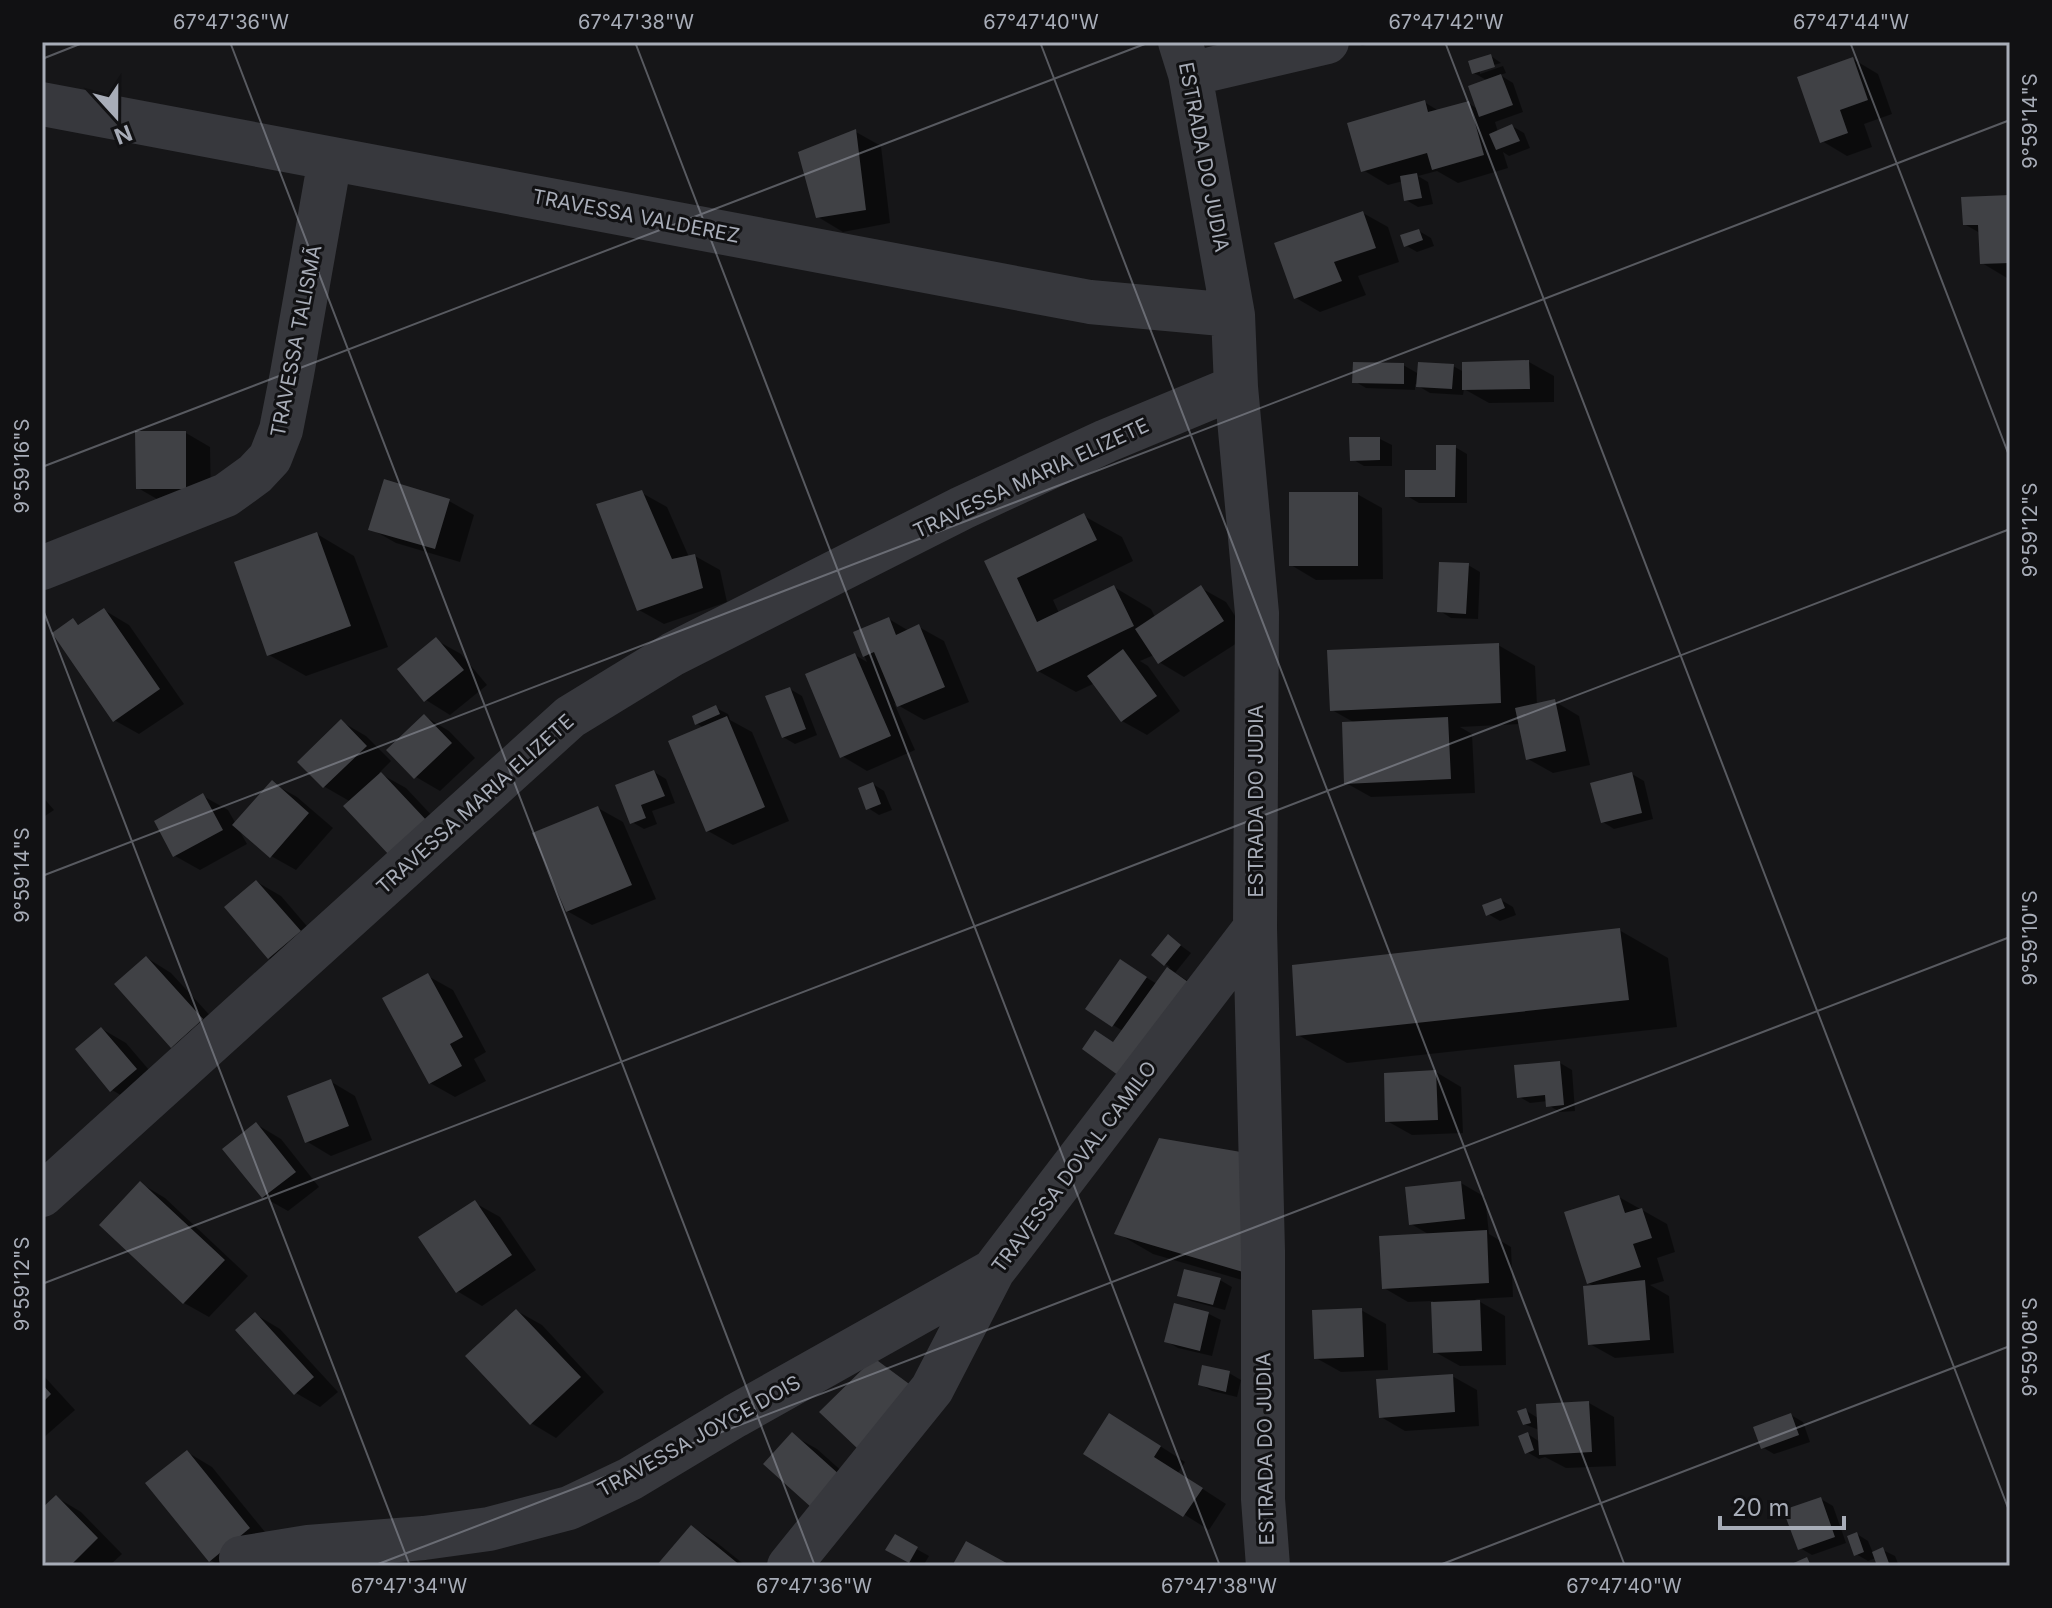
<svg xmlns="http://www.w3.org/2000/svg" width="2052" height="1608" font-family="Inter,sans-serif">
	<style>
		.shadow { fill: #0007 }
		.building { fill: #404145 }
		.lines { fill: none; stroke-linecap: round; stroke-linejoin: round }
		.street { stroke: #37383d; stroke-width: 44 }
		.ticks { fill: none; stroke: #a8adb8; stroke-width: 2; stroke-opacity: 0.45 }
		.labels { text-anchor: middle; stroke-width: 6; stroke-linejoin: round; paint-order: stroke }
		.street-label { font-size: 20px; fill: #a8adb8; stroke: #111113 }
		.neatline { fill: none; stroke: #a8adb8; stroke-width: 3 }
		.ticks-label { font-size: 20px; text-anchor: middle; fill: #a8adb8 }
	</style>
	<rect width="100%" height="100%" fill="#161618"/>
	<!-- shadow -->
	<path class="shadow" d="M1356,42H1378L1362,46Z
		M1491,56L1501,63L1480,69V74L1503,66L1506,73L1500,75L1513,83L1523,112L1495,122L1498,132L1512,126L1524,133L1530,148L1509,156L1503,152L1508,168L1458,183L1437,171L1418,176L1428,182L1433,204L1418,207L1406,200L1403,181L1388,185L1363,170L1424,102L1439,111L1468,103L1478,109L1488,81L1474,73Z
		M1853,59L1878,74L1892,114L1864,124L1872,147L1847,156L1822,141Z
		M856,132L881,146L890,223L843,232L818,217Z
		M2010,197V278H2007L1982,263L1980,233L1964,224Z
		M1363,213L1388,227L1399,262L1358,276L1366,295L1320,312L1296,298Z
		M1419,231L1431,238L1434,246L1417,252L1405,245Z
		M1529,362L1554,376V402L1489,403L1464,389L1463,395L1430,393L1415,384V390L1366,388L1354,381L1403,365L1419,374L1453,366L1464,372Z
		M186,433L210,447L211,502H162L138,488Z
		M1380,439L1392,445V466H1364L1352,459Z
		M1455,447L1467,454V503H1419L1407,496L1438,472Z
		M642,493L667,507L689,557L695,556L720,570L727,602L664,624L639,610Z
		M1357,494L1382,508L1383,579L1316,580L1291,565Z
		M449,501L474,515L460,562L396,543L371,529Z
		M1084,516L1122,537L1133,561L1053,600L1059,613L1114,587L1151,609L1155,617L1201,588L1226,602L1248,636L1184,677L1159,662L1154,655L1140,661L1148,666L1180,711L1147,735L1122,721L1095,683L1076,692L1038,671L987,562Z
		M317,534L354,556L388,647L306,676L269,655Z
		M1468,565L1480,572L1478,619L1451,618L1440,611Z
		M104,610L129,625L184,704L139,734L114,720L73,621L81,626Z
		M889,619L909,631L919,627L944,641L969,702L924,720L894,703L915,750L867,771L842,756L855,655L867,662L855,634Z
		M436,640L461,654L487,685L450,715L426,700Z
		M1498,645L1535,666L1537,705L1554,701L1579,716L1590,765L1553,773L1528,759L1520,724L1460,727L1472,734L1475,793L1371,797L1346,783L1355,723L1332,710Z
		M790,689L802,696L817,735L795,744L783,737Z
		M716,708L728,714L730,720L752,732L789,821L733,845L708,831L704,728L696,723Z
		M424,716L449,731L475,758L440,791L416,777Z
		M342,722L366,736L391,761L379,773L406,788L452,837L351,802L325,787L300,762Z
		M654,772L666,779L675,803L652,811L657,824L644,829L632,822Z
		M1632,774L1644,781L1653,819L1614,829L1603,822Z
		M272,783L297,797L333,828L296,870L271,856L238,828L247,844L200,870L175,856L203,796L228,810L236,824Z
		M873,784L884,791L892,810L879,815L868,808Z
		M42,796L54,810L42,818Z
		M598,808L623,822L656,899L592,925L567,911Z
		M257,882L281,896L324,946L294,972L269,958Z
		M1501,900L1513,907L1516,915L1500,921L1488,914Z
		M1619,930L1668,958L1677,1027L1347,1063L1298,1035Z
		M1169,937L1191,953L1175,973L1193,984L1114,1043L1123,1031L1113,1025L1120,961L1157,984L1170,967L1165,964Z
		M147,958L171,973L227,1034L197,1061L172,1046Z
		M428,976L453,990L486,1052L474,1059L486,1081L455,1097L430,1083Z
		M102,1029L126,1043L161,1084L136,1104L112,1090Z
		M1560,1063L1572,1070L1575,1111L1560,1112L1548,1105V1101L1530,1103L1518,1096Z
		M1436,1072L1461,1087L1463,1133L1412,1135L1387,1121Z
		M330,1081L355,1096L372,1140L331,1156L306,1141Z
		M256,1124L281,1139L319,1187L288,1211L263,1197Z
		M1161,1140L1280,1291L1153,1254L1117,1233Z
		M140,1183L165,1198L248,1276L209,1317L184,1303Z
		M1461,1183L1485,1197L1489,1234L1511,1247L1513,1297L1475,1299L1505,1316L1506,1365L1460,1366L1435,1352L1433,1301L1408,1302L1384,1288L1430,1235L1411,1224Z
		M1619,1197L1667,1224L1675,1252L1657,1258L1664,1281L1650,1285L1669,1296L1674,1353L1615,1358L1590,1344L1596,1287L1588,1283Z
		M475,1203L500,1217L536,1270L482,1306L457,1291Z
		M1220,1280L1232,1287L1225,1310L1191,1301L1179,1295Z
		M1176,1306L1209,1314L1221,1320L1212,1356L1178,1348L1166,1341Z
		M1361,1310L1386,1324L1388,1370L1341,1372L1316,1358Z
		M517,1311L542,1325L604,1392L556,1438L531,1423Z
		M255,1314L280,1329L338,1392L320,1407L296,1393Z
		M1229,1373L1241,1380L1237,1397L1212,1391L1200,1384Z
		M42,1374L75,1410L42,1439Z
		M1452,1376L1477,1390L1479,1426L1405,1431L1381,1417Z
		M1589,1403L1614,1417L1616,1466L1566,1468L1545,1457L1539,1459L1527,1452L1528,1434L1540,1442L1539,1430L1524,1424L1525,1410L1538,1418Z
		M1791,1415L1803,1422L1810,1442L1774,1454L1762,1447Z
		M1135,1430L1185,1462L1178,1473L1226,1504L1209,1530L1086,1453Z
		M792,1435L817,1449L864,1491L838,1520Z
		M187,1452L212,1467L274,1543L246,1566H220L210,1560Z
		M56,1497L81,1512L122,1554L109,1566H52L42,1555V1511Z
		M1821,1499L1833,1506L1846,1543L1812,1555L1800,1548Z
		M691,1527L716,1542L746,1566H662Z
		M1857,1534L1868,1541L1873,1553L1883,1550L1895,1556L1899,1566H1879L1876,1558L1868,1561L1856,1554Z
		M895,1537L929,1556L923,1566H917L888,1549Z"/>
	<!-- building -->
	<path class="building" d="M1491,54L1495,67L1472,74L1468,61Z
		M1853,57L1868,100L1840,110L1848,133L1820,143L1797,77Z
		M1501,74L1513,105L1479,117L1468,86Z
		M1425,100L1428,112L1469,101L1484,155L1432,170L1427,153L1361,172L1347,123Z
		M1512,124L1520,141L1496,150L1489,134Z
		M856,129L866,210L816,218L798,152Z
		M1417,173L1422,198L1404,201L1400,176Z
		M2010,195V263L1980,264L1978,225H1963L1961,197Z
		M1363,211L1376,248L1334,262L1342,281L1294,299L1274,243Z
		M1419,229L1423,240L1404,247L1400,235Z
		M1529,360L1530,389L1462,390V362Z
		M1353,362L1404,363V384L1352,383Z
		M1418,362L1454,364L1452,389L1416,387Z
		M135,431H186V489H136Z
		M1349,437H1380V460L1350,461Z
		M1436,445H1456L1455,497H1405V470H1436Z
		M384,479L450,499L435,549L368,530Z
		M642,490L672,559L695,554L703,588L637,611L596,504Z
		M1289,492H1358V566H1289Z
		M1084,513L1097,540L1017,578L1037,622L1114,585L1134,626L1037,672L984,561Z
		M317,532L351,626L267,656L234,562Z
		M1439,562L1469,563L1466,614L1437,612Z
		M1201,585L1224,621L1158,664L1135,629Z
		M104,608L160,689L113,722L52,633L73,618L78,625Z
		M889,617L896,635L919,624L945,687L897,707L874,652L863,657L853,632Z
		M436,637L464,670L424,702L397,669Z
		M1499,643L1501,703L1330,711L1327,650Z
		M1123,649L1157,696L1121,722L1087,676Z
		M855,653L891,736L840,758L805,674Z
		M790,687L806,729L782,738L765,696Z
		M1555,699L1566,751L1526,760L1515,708Z
		M716,705L720,714L695,725L692,716Z
		M424,714L452,743L414,779L386,750Z
		M727,716L765,807L706,832L668,741Z
		M1448,717L1451,779L1344,784L1342,722Z
		M341,719L367,746L323,788L297,762Z
		M654,770L665,796L641,805L646,818L630,824L615,785Z
		M381,772L428,822L390,856L343,806Z
		M1632,772L1642,813L1601,823L1590,783Z
		M272,780L309,813L270,858L232,825Z
		M873,782L881,804L866,810L858,788Z
		M203,793L223,830L173,857L154,821Z
		M598,806L632,885L566,912L532,833Z
		M256,880L301,931L268,959L224,907Z
		M1501,898L1505,908L1486,916L1482,905Z
		M1620,928L1629,1000L1296,1036L1292,965Z
		M1168,934L1181,945L1164,966L1151,955Z
		M146,956L203,1019L171,1048L114,984Z
		M1120,959L1147,977L1112,1027L1085,1009Z
		M1167,967L1195,987L1126,1081L1082,1049L1095,1030L1113,1042Z
		M428,973L463,1037L450,1044L462,1066L429,1084L382,998Z
		M101,1027L137,1069L110,1092L75,1049Z
		M1560,1061L1564,1105L1546,1107L1545,1095L1517,1098L1514,1065Z
		M1436,1070L1438,1120L1385,1122L1384,1073Z
		M331,1079L349,1126L305,1143L287,1096Z
		M256,1122L296,1172L262,1198L222,1149Z
		M1159,1138L1241,1152L1243,1272L1114,1234Z
		M140,1181L225,1260L183,1304L99,1225Z
		M1461,1181L1465,1219L1409,1225L1405,1187Z
		M1619,1195L1625,1213L1642,1208L1652,1238L1633,1244L1641,1267L1587,1284L1564,1212Z
		M475,1200L512,1255L456,1293L418,1237Z
		M1487,1230L1489,1283L1382,1289L1379,1236Z
		M1184,1269L1221,1278L1213,1305L1177,1296Z
		M1645,1280L1650,1340L1588,1345L1583,1286Z
		M1480,1300L1482,1351L1433,1353L1431,1302Z
		M1174,1303L1209,1312L1200,1351L1164,1342Z
		M1362,1308L1364,1357L1314,1359L1312,1310Z
		M516,1309L581,1377L530,1425L465,1356Z
		M255,1312L314,1377L294,1395L235,1330Z
		M874,1358L916,1389L858,1449L819,1412Z
		M1202,1365L1230,1371L1226,1392L1198,1385Z
		M1453,1374L1455,1412L1379,1418L1376,1379Z
		M42,1384L51,1394L42,1403Z
		M1589,1401L1592,1452L1539,1455L1536,1404Z
		M1526,1408L1531,1423L1523,1425L1517,1411Z
		M1109,1413L1161,1446L1154,1457L1203,1488L1183,1517L1083,1454Z
		M1791,1413L1799,1435L1761,1449L1753,1427Z
		M792,1432L841,1476L812,1508L763,1464Z
		M1528,1432L1534,1450L1525,1454L1518,1436Z
		M187,1450L250,1528L209,1562L145,1483Z
		M56,1495L98,1538L70,1566H49L42,1558V1508Z
		M1821,1497L1835,1537L1798,1550L1783,1510Z
		M691,1525L741,1566H656Z
		M1857,1532L1864,1552L1854,1556L1847,1536Z
		M895,1534L918,1547L909,1563L885,1550Z
		M966,1541L1012,1566H952Z
		M1883,1547L1890,1566H1877L1872,1552Z
		M1807,1557L1811,1566H1787Z"/>
	<g class="lines">
		<!-- street -->
		<path class="street" d="M1180,42L1190,74L1233,315L1236,387L1257,613L1255,928L1263,1251V1499L1268,1566
			M1190,74L1327,42
			M42,104L1090,302L1233,315
			M42,568L226,495L255,474L270,458L281,430L292,374L330,159
			M42,1195L570,717L673,654L962,508L1106,441L1236,387
			M241,1558L308,1547L424,1538L489,1529L569,1508L630,1479L735,1416L993,1271
			M789,1566L932,1389L993,1271L1255,928"/>
	</g>
	<!-- ticks -->
	<path class="ticks" d="M230,42L815,1566M635,42L1220,1566M1040,42L1625,1566M1445,42L2010,1513M1850,42L2010,458M42,59L85,42M42,467L1150,42M42,607L410,1566M42,876L2010,120M42,1284L2010,529M373,1566L2010,937M1437,1566L2010,1346"/>
	<g class="labels">
		<!-- street labels -->
		<g class="street-label">
			<text transform="translate(1204 157) rotate(79)" y="7">ESTRADA DO JUDIA</text>
			<text transform="translate(636 216) rotate(11)" y="7">TRAVESSA VALDEREZ</text>
			<text transform="translate(296 341) rotate(-79)" y="7">TRAVESSA TALISMÃ</text>
			<text transform="translate(1031 478) rotate(-25)" y="7">TRAVESSA MARIA ELIZETE</text>
			<text transform="translate(1256 801) rotate(-90)" y="7">ESTRADA DO JUDIA</text>
			<text transform="translate(475 804) rotate(-42)" y="7">TRAVESSA MARIA ELIZETE</text>
			<text transform="translate(1074 1167) rotate(-53)" y="7">TRAVESSA DOVAL CAMILO</text>
			<text transform="translate(699 1436) rotate(-29)" y="7">TRAVESSA JOYCE DOIS</text>
			<text transform="translate(1265 1449) rotate(-91)" y="7">ESTRADA DO JUDIA</text>
		</g>
	</g>
	<!-- border -->
	<rect width="2052" height="1608" fill="none" stroke="#111113" stroke-width="88"/>
	<!-- north arrow -->
	<g transform="translate(116 116) rotate(159)" stroke="#111113" stroke-width="6" paint-order="stroke">
	<path d="M0-6L14 30L0 20L-14 30Z" fill="#a8adb8"/>
	<text y="-12" font-size="22" font-weight="bold" text-anchor="middle" fill="#a8adb8">N</text>
	</g>
	<!-- scale -->
	<path d="M1720 1516v12h124v-12" fill="none" stroke="#a8adb8" stroke-width="4"/>
	<text x="1732" y="1516" font-size="24" fill="#a8adb8" stroke="#111113" stroke-width="6" paint-order="stroke">20 m</text>
	<rect x="44" y="44" width="1964" height="1520" class="neatline"/>
	<g class="ticks-label">
		<text x="231" y="29">67°47'36"W</text>
		<text x="636" y="29">67°47'38"W</text>
		<text x="1041" y="29">67°47'40"W</text>
		<text x="1446" y="29">67°47'42"W</text>
		<text x="1851" y="29">67°47'44"W</text>
		<text transform="translate(2030 121) rotate(-90)" y="7">9°59'14"S</text>
		<text transform="translate(22 466) rotate(-90)" y="7">9°59'16"S</text>
		<text transform="translate(2030 530) rotate(-90)" y="7">9°59'12"S</text>
		<text transform="translate(22 875) rotate(-90)" y="7">9°59'14"S</text>
		<text transform="translate(2030 938) rotate(-90)" y="7">9°59'10"S</text>
		<text transform="translate(22 1284) rotate(-90)" y="7">9°59'12"S</text>
		<text transform="translate(2030 1347) rotate(-90)" y="7">9°59'08"S</text>
		<text x="409" y="1593">67°47'34"W</text>
		<text x="814" y="1593">67°47'36"W</text>
		<text x="1219" y="1593">67°47'38"W</text>
		<text x="1624" y="1593">67°47'40"W</text>
	</g>
</svg>
